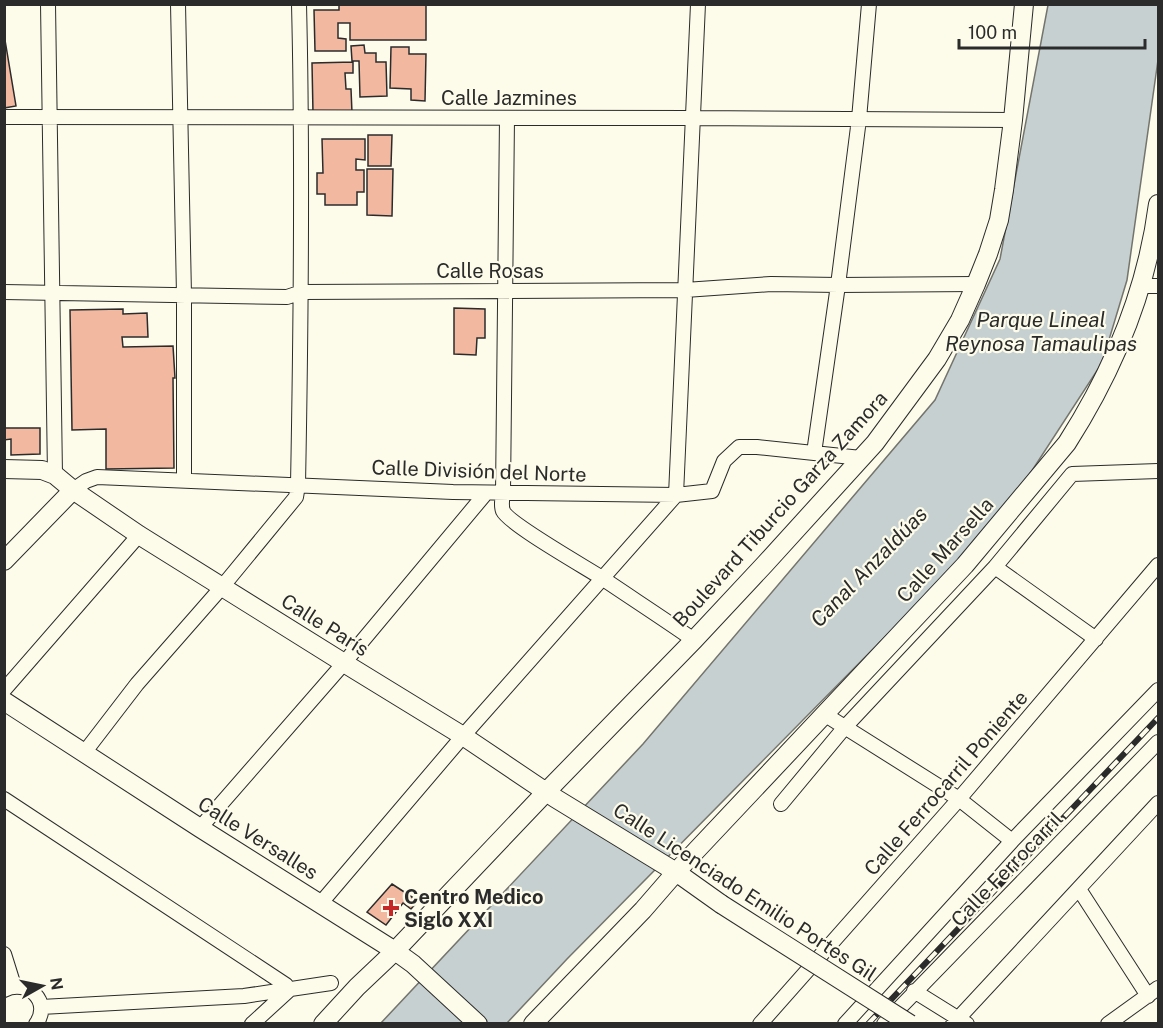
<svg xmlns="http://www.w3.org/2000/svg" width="1163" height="1028" font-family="'Public Sans',sans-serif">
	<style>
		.water { fill: #c7d0d0; stroke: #74746e; stroke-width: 1.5 }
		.building { fill: #f2b8a0; stroke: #2b2b2b; stroke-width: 1.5 }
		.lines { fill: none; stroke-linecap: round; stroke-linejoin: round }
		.minor-casing { stroke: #2b2b2b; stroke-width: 16 }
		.major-casing { stroke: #2b2b2b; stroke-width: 20 }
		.minor { stroke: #fdfbea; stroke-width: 14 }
		.major { stroke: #fdfbea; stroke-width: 18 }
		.rail-casing { stroke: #2b2b2b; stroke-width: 6 }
		.rail { stroke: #fdfbea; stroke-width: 4; stroke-dasharray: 11; stroke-linecap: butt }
		.major-bridge-casing { stroke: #2b2b2b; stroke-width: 20; stroke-linecap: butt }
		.major-bridge { stroke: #fdfbea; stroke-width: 18 }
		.poi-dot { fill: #c62828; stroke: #fdfbea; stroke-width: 2 }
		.labels { text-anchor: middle; stroke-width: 4.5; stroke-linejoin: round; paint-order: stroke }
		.street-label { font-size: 20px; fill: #2b2b2b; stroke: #fdfbea }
		.poi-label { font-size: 20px; font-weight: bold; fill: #2b2b2b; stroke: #fdfbea; text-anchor: start }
		.water-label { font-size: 21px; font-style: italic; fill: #2b2b2b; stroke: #fdfbea }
	</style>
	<rect width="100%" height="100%" fill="#fdfbea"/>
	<!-- water -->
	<path class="water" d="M1048,5H1158V60L1127,280L1102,363L1022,486L956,565L567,959L507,1023L380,1024L643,744L935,400L1000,259Z"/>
	<!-- building -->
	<path class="building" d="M339,4H426V40H350V23H338V38L346,39V51H315L314,10H339Z
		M4,34L16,106L4,108Z
		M364,45L365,53H376V62H386L387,96L360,97L359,61H352L351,46Z
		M391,47H409V54H426L425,101L411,100V89L390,88Z
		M353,62V73H345L346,89H351L352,113H313L312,63Z
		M368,135H392L391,166H368Z
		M322,139H365V160L356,159V170H364V192H357V205H325V194H317V173H323Z
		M367,169H393L392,216L367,215Z
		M454,308L485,309V338H477L476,355L454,354Z
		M123,309V314L147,313L148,337H122L123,347L173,346L175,378H173L174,468L106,469V429L72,430L70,310Z
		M4,428H40V454L11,455V439L4,440Z
		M392,884L418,901L411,909L403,903L386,925L367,912Z"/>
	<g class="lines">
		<!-- minor casing -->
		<g class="minor-casing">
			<path id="minor" d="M48,4L55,475
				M178,4L184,295V480
				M4,117L693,118L1013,120
				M507,118L503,493C502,499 501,506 503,511C509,524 585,567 602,578C633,599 664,619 694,640
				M1140,286H1158
				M4,292L287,297L302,292L685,290L771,284L838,285L976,284
				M814,453L838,285L859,119L869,4
				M73,490L86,481L97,477L453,492L676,495L712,491L724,461L739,447H757L861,458
				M676,495L698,4
				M995,567L1096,639
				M4,690L139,535
				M824,714L959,799L1012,841
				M84,753L137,684L222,587L296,497L298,485C301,324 303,165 299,4
				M4,799L286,985L289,990L252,1024
				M781,804L845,727L995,567L1072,474L1158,471
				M200,828L344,663L486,493
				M1079,889L1148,996
				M320,904L463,736L676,495
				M4,954L14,986
				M4,990C28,978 52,1002 36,1024
				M914,991L967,1024
				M41,1007L244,996L331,983
				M760,1024L959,799L1158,565
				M845,1024L1012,841L1158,690
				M884,1024L1158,742
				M953,1024L1158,803
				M1108,1024L1158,988"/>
		</g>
		<!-- major casing -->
		<g class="major-casing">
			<path id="major" d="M4,469L42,470L55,475L73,490L139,535L344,663L463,736L555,798L676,872L721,904
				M4,561L73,490
				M4,701L200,828L395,951L413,964L478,1024
				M323,1024L357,987L395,951L546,792L694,640L765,564L875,443L937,359L960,320L976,284L988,254L999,220L1004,190L1013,120L1024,4
				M533,1024L643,910L676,872L965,565L1067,443C1113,371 1147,289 1158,204"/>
		</g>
		<!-- minor -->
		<use href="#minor" class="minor"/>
		<!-- major -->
		<use href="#major" class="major"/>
		<!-- rail casing -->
		<g class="rail-casing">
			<path id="rail" d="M868,1024L1158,718"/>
		</g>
		<!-- rail -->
		<use href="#rail" class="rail"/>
		<!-- major-bridge casing -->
		<g class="major-bridge-casing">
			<path id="major-bridge" d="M721,904L910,1024"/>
		</g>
		<!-- major-bridge -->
		<use href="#major-bridge" class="major-bridge"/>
	</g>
	<!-- markers -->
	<path class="poi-dot" d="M388 899h6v6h6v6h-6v6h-6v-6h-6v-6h6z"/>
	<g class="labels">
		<!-- street labels -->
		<g class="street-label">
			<text x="509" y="105">Calle Jazmines</text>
			<text x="490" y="278">Calle Rosas</text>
			<text transform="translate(479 471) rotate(2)" y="7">Calle División del Norte</text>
			<text transform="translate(780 509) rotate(-48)" y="7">Boulevard Tiburcio Garza Zamora</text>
			<text transform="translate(945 550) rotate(-48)" y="7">Calle Marsella</text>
			<text transform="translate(325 625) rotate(32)" y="7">Calle París</text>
			<text transform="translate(946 783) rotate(-49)" y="7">Calle Ferrocarril Poniente</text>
			<text transform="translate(258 838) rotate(32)" y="7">Calle Versalles</text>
			<text transform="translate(1007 869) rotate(-46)" y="7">Calle Ferrocarril</text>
			<text transform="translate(745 892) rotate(33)" y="7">Calle Licenciado Emilio Portes Gil</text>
		</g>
		<!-- poi labels -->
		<g class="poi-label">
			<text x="404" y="904">Centro Medico<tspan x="404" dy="23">Siglo XXI</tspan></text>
		</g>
		<!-- water labels -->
		<g class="water-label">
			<text x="1041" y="327">Parque Lineal<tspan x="1041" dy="24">Reynosa Tamaulipas</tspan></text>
			<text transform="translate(869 567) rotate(-46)" y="7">Canal Anzaldúas</text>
		</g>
	</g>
	<!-- border -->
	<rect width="1163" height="1028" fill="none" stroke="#2b2b2b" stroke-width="12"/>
	<!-- north arrow -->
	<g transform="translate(42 986) rotate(81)" stroke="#fdfbea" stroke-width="4.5" paint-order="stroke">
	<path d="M0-4.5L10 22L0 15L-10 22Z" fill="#2b2b2b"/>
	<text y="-9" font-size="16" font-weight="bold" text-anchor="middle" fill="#2b2b2b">N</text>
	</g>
	<!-- scale -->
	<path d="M959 39v9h186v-9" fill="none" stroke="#2b2b2b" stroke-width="3"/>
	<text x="968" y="39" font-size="18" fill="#2b2b2b" stroke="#fdfbea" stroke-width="4.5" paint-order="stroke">100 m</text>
</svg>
